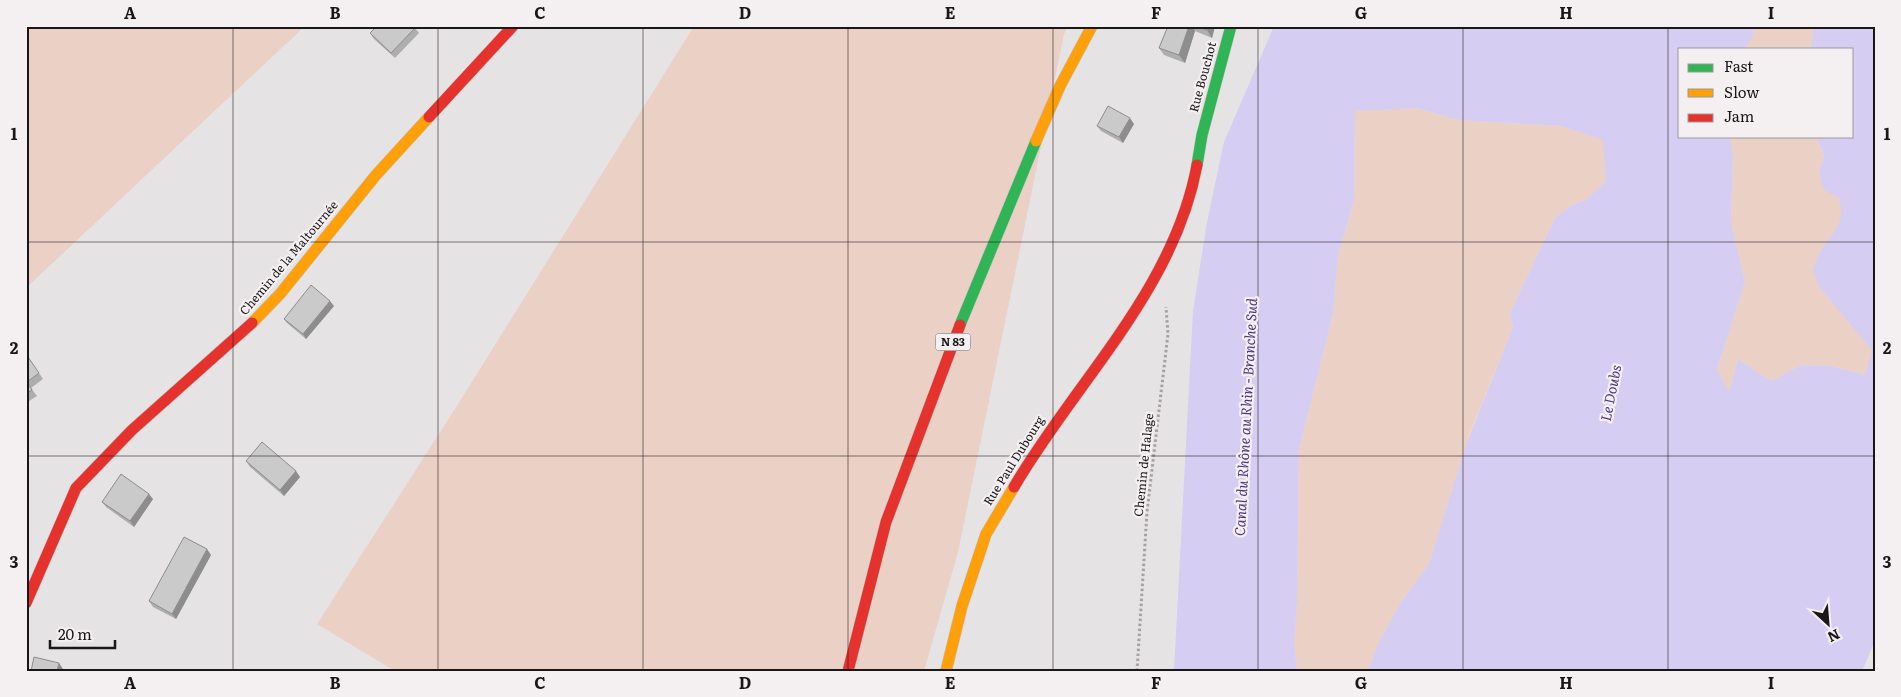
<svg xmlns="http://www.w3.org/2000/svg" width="1901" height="697" font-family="Literata,serif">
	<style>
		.green { fill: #ead0c5 }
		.water { fill: #d5cdf2 }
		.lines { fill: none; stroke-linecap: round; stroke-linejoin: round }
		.fast-casing { stroke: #c0bfbf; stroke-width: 12 }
		.slow-casing { stroke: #c0bfbf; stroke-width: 12 }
		.jam-casing { stroke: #c0bfbf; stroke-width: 12 }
		.path { stroke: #a5a1a5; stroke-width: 3; stroke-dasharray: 2.5 2.5; stroke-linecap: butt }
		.fast { stroke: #30b455; stroke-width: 11 }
		.slow { stroke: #ff9f0a; stroke-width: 11 }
		.jam { stroke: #e5322d; stroke-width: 11 }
		.wall { fill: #afaeae }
		.shaded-wall { fill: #8e8d8d }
		.building { fill: #cbcaca; stroke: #8e8d8d }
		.grid { fill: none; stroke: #191718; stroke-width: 1; stroke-opacity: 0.55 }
		.labels { text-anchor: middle; stroke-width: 4.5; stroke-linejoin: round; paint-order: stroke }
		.shield { fill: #f4eff1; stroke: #5b5859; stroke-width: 1 }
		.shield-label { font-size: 11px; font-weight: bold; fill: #191718 }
		.street-label { font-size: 12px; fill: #191718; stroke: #f4eff1 }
		.water-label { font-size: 14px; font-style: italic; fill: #4c3680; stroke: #f4eff1 }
		.neatline { fill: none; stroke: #191718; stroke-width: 2 }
		.grid-label { font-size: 16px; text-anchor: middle; font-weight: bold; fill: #191718 }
	</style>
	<rect width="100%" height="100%" fill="#e6e3e4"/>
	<!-- green -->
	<path class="green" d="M26,26H305L26,288Z
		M694,26H1068L1064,34L958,552L924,671H395L317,624L460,401Z
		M1754,26H1814L1812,47L1811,49H1745L1753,36Z
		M1416,108L1460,120L1561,126L1604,140L1606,181L1587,199L1570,206L1555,218L1510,313L1513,327L1470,433L1429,564L1400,603L1379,642L1368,671H1297L1294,644L1297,602L1299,449L1333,314L1338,255L1354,200L1355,111Z
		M1730,136H1816L1824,156L1819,172L1839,198L1843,210L1842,221L1819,253L1820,288L1873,350L1865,375L1832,366L1801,365L1771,381L1738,359L1729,393L1717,369L1745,282L1731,223L1733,155Z"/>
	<!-- water -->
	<path class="water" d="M1274,26H1754L1753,36L1745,49H1680V136H1730L1733,155L1731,223L1745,282L1717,369L1729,392L1738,359L1771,381L1801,365L1832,366L1865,375L1872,350L1820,288L1813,271C1815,265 1817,258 1820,252C1832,231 1847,225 1839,198L1823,189L1819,172L1824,156L1816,136H1852V49H1811L1814,26H1875V641L1862,671H1368L1379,642L1400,603L1429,564L1467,442L1513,327L1510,313L1555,218L1570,206L1587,199L1606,181L1603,140L1561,126L1460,120L1416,108L1355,111L1354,200L1338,255L1333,314L1299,449L1297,603L1294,644L1297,671H1174L1193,311L1207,222L1224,142Z"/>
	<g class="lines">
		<!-- fast casing -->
		<g class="fast-casing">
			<path id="fast" d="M1197,165L1202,135L1231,26
				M960,325L1036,141"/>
		</g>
		<!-- slow casing -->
		<g class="slow-casing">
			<path id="slow" d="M1036,141L1060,86L1092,26
				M252,323L280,294L376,175L429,117
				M946,671L962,606L986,534L1014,487"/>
		</g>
		<!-- jam casing -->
		<g class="jam-casing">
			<path id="jam" d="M429,117L513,26
				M1014,487C1076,381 1174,290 1197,165
				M26,603L76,488L132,430L252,323
				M848,671L886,522L960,325"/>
		</g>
		<!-- path -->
		<path class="path" d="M1137,671L1147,512L1168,334L1166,307"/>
		<!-- fast -->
		<use href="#fast" class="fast"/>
		<!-- slow -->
		<use href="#slow" class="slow"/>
		<!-- jam -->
		<use href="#jam" class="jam"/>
	</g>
	<!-- wall -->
	<path class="wall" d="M1168,26H1215L1212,38L1195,31L1185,63L1164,55L1159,48Z
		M415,28L419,33L395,58L374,39L370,33Z
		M1134,124L1123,143L1101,131L1097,126Z
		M334,306L306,339L287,323L284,319Z
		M26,354L43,379L31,388L37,396L26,403Z
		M246,461L300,477L284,496L250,467Z
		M153,499L134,527L106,507L102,502Z
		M211,555L176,619L153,607L149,601Z"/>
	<!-- shaded-wall -->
	<path class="shaded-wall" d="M1189,26H1191L1195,31L1185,63L1179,55Z
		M1208,26H1215L1212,38L1207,30Z
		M1130,118L1134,124L1123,143L1119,137Z
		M330,301L334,306L306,339L303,334Z
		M296,471L300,477L284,496L280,490Z
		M149,494L153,499L134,527L130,521Z
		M207,549L211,555L176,619L172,614Z
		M59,663L63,669V671H57Z"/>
	<!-- building -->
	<path class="building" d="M377,26H414L415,28L391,53L370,33Z
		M1168,26H1189L1179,55L1159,48Z
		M1196,26H1208L1207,30Z
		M1108,106L1130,118L1119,137L1097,126Z
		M311,285L330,301L303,334L284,319Z
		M26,354L39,373L27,382L32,390L26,394Z
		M262,442L296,471L280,490L246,461Z
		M121,474L149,494L130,521L102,502Z
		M184,537L207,549L172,614L149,601Z
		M34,657L59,663L57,671H31Z"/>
	<!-- grid -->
	<path class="grid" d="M233,26V671M438,26V671M643,26V671M848,26V671M1053,26V671M1258,26V671M1463,26V671M1668,26V671M26,242H1875M26,456H1875"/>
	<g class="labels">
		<!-- shield labels -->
		<rect class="shield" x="935.5" y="333.5" width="35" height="17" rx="4"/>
		<g class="shield-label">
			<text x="953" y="346">N 83</text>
		</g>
		<!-- street labels -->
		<g class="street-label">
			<text transform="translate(1203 77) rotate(-75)" y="4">Rue Bouchot</text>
			<text transform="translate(289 258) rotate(-50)" y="4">Chemin de la Maltournée</text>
			<text transform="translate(1014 461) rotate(-58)" y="4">Rue Paul Dubourg</text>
			<text transform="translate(1144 465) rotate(-84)" y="4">Chemin de Halage</text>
		</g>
		<!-- water labels -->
		<g class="water-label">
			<text transform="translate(1611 393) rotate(-79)" y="5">Le Doubs</text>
			<text transform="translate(1246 417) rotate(-87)" y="5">Canal du Rhône au Rhin - Branche Sud</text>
		</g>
	</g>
	<!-- border -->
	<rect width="1901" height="697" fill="none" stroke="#f4eff1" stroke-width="55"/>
	<!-- legend -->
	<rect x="1678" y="48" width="175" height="90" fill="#f4eff1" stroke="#9c999a"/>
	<rect x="1688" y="64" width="25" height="8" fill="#30b455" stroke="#9c999a"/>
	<text x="1724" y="72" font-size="15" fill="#191718">Fast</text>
	<rect x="1688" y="89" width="25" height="8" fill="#ff9f0a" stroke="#9c999a"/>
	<text x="1724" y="98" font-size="15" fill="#191718">Slow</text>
	<rect x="1688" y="114" width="25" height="8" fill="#e5322d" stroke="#9c999a"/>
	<text x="1724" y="122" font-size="15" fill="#191718">Jam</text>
	<!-- north arrow -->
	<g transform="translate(1828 624) rotate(154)" stroke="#f4eff1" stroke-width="4" paint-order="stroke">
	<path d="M0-4L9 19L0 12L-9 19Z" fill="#191718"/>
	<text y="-8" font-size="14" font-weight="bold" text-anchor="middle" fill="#191718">N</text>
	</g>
	<!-- scale -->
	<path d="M50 640v8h65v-8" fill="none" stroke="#191718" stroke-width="2.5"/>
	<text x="58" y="640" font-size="15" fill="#191718" stroke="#f4eff1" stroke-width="4" paint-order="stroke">20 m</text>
	<rect x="28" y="28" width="1846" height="642" class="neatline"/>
	<g class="grid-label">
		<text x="130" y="19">A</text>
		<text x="335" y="19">B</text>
		<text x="540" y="19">C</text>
		<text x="745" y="19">D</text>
		<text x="950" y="19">E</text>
		<text x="1156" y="19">F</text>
		<text x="1361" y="19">G</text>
		<text x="1566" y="19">H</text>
		<text x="1771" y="19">I</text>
		<text x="14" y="140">1</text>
		<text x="1887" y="140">1</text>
		<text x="14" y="354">2</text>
		<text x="1887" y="354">2</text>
		<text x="14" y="568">3</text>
		<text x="1887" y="568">3</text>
		<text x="130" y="689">A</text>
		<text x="335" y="689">B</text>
		<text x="540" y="689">C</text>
		<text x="745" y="689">D</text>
		<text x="950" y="689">E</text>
		<text x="1156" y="689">F</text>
		<text x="1361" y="689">G</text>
		<text x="1566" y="689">H</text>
		<text x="1771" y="689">I</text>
	</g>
</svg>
